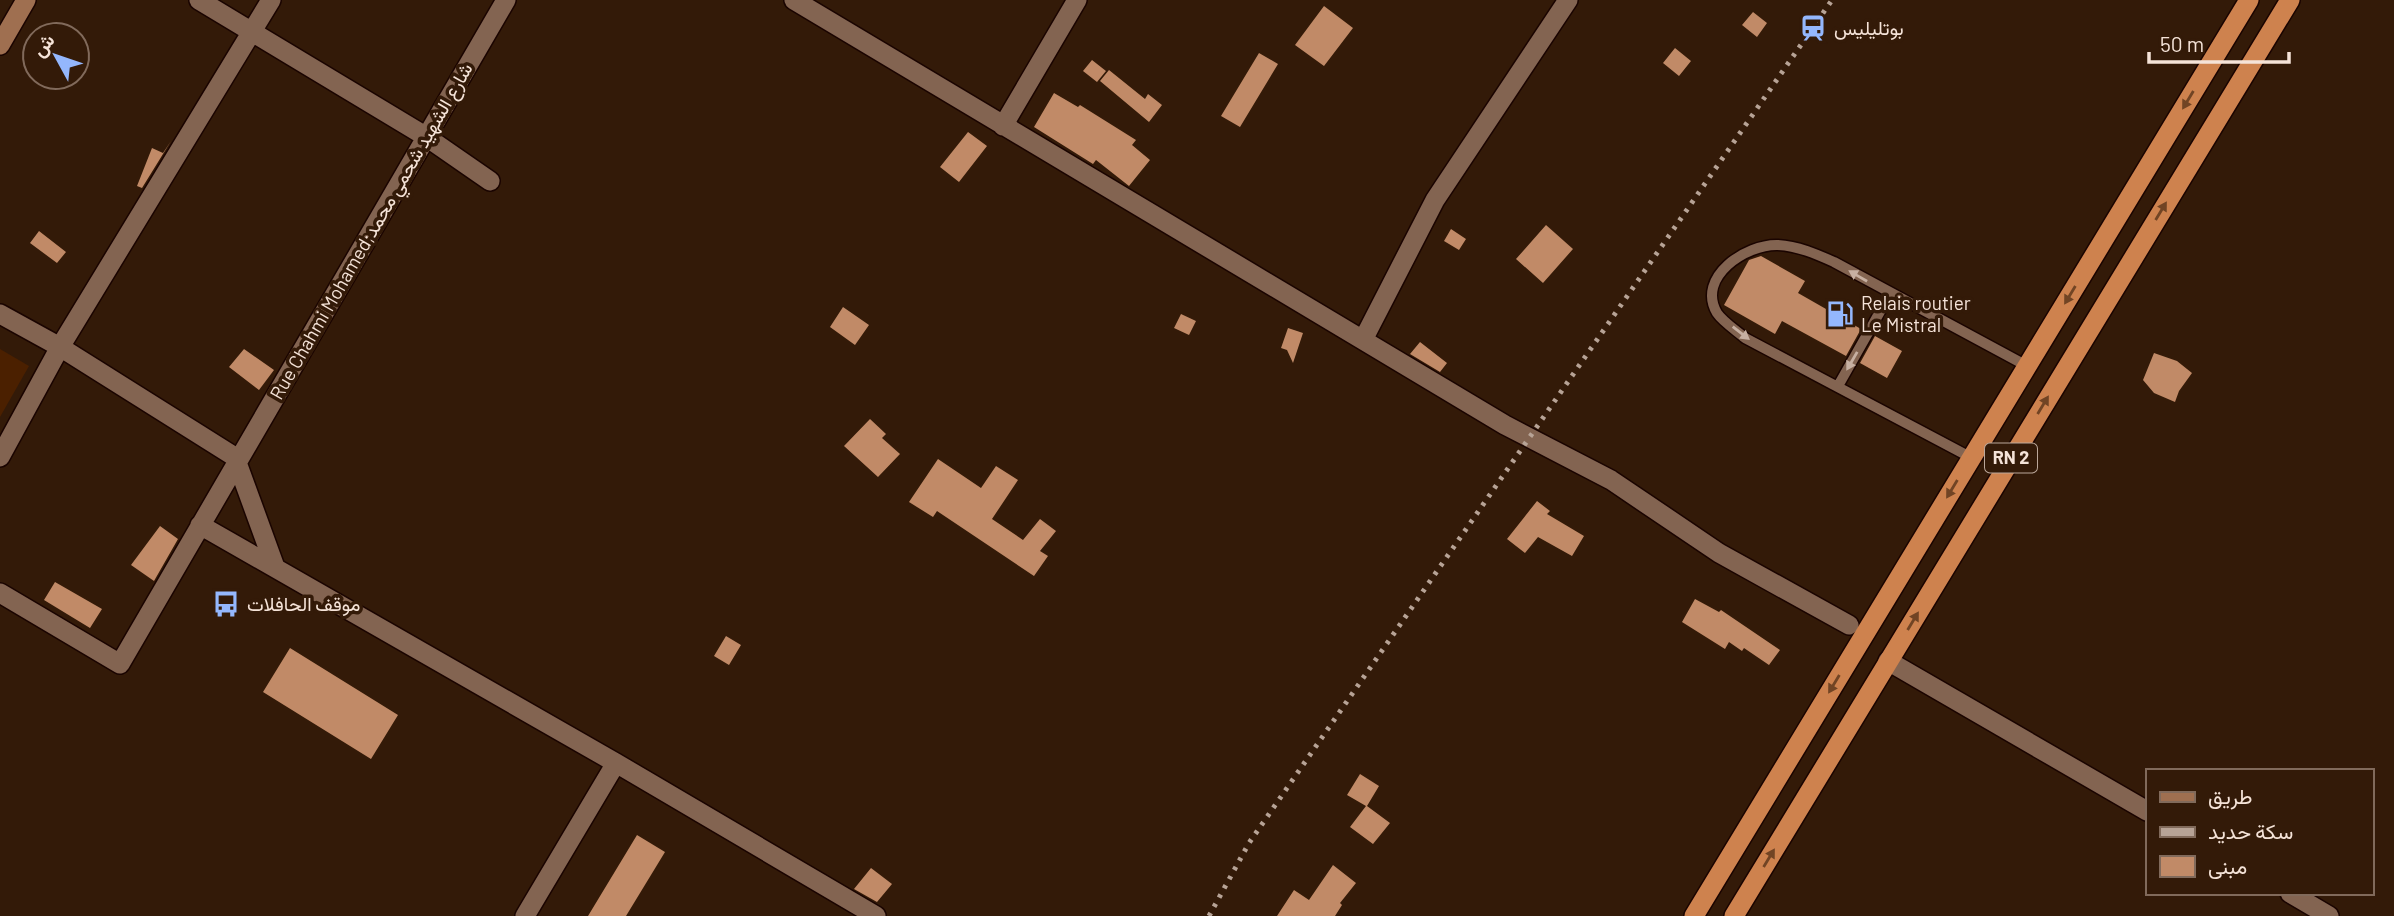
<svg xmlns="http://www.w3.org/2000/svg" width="2394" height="916" font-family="Barlow,Vazirmatn,sans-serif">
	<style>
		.green { fill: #4b2000 }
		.building { fill: #c18a67 }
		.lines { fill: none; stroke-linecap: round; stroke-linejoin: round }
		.service-casing { stroke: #1a0400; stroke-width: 13 }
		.minor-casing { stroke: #1a0400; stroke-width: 22 }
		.secondary-casing { stroke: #1a0400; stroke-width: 22 }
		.trunk-casing { stroke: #1a0400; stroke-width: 22 }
		.service { stroke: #836451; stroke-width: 10 }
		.minor { stroke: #836451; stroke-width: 19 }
		.secondary { stroke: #9f6f50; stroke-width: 19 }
		.trunk { stroke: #ce824e; stroke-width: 19 }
		.rail { stroke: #b7a396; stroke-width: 5; stroke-dasharray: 3.5 7; stroke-linecap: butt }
		.oneway { fill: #714424 }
		.oneway2 { fill: #c7b0a2 }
		.labels { text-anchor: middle; stroke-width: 7; stroke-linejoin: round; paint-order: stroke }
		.shield { fill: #331a08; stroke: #bba79a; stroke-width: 2 }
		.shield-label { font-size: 18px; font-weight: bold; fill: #f5e3d8 }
		.poi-label { font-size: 19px; fill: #f5e3d8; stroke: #331a08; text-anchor: start }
		.street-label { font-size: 19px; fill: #f5e3d8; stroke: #331a08 }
	</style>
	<rect width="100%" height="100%" fill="#331a08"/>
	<!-- green -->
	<path class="green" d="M0,349L29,366L0,417Z"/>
	<!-- building -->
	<path class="building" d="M1324,6L1353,28L1324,66L1295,45Z
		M1753,12L1767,23L1757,37L1742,25Z
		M1675,48L1691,61L1679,76L1663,63Z
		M1259,53L1278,64L1240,127L1221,116Z
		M1092,60L1106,71L1097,82L1083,71Z
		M1109,70L1145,99L1148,94L1162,105L1149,122L1100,81Z
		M1054,93L1078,107L1080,105L1136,140L1132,145L1150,160L1129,186L1096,160L1093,164L1034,127Z
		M968,132L987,146L959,182L940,167Z
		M171,141L142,188L137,186L152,148L163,153Z
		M1546,225L1573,249L1543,283L1516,259Z
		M1451,229L1466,239L1459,250L1444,241Z
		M39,231L66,252L57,263L30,243Z
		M1761,256L1805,281L1798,293L1861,329L1846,356L1782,321L1775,334L1724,305L1749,260Z
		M843,307L869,325L855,345L830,327Z
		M1181,314L1196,321L1189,335L1174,328Z
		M1288,328L1303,333L1293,363L1287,350L1281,348Z
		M1875,336L1902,351L1887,378L1860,363Z
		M1420,342L1447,363L1440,372L1410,354Z
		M244,349L274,370L259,390L229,367Z
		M2154,353L2177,361L2192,373L2179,391L2175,402L2154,393L2143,380Z
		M870,419L886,434L882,438L900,454L878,477L844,446Z
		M938,459L981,488L996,466L1018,480L992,519L1023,540L1040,519L1056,531L1040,551L1048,556L1034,576L937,511L933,517L909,502Z
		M1537,501L1550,511L1547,514L1584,536L1572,556L1538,537L1525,553L1507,539Z
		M160,526L178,539L154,581L131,565Z
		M55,582L102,609L90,628L44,600Z
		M1695,599L1719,612L1721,610L1780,650L1769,665L1744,648L1742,651L1729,642L1725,649L1682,622Z
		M726,636L741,645L729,665L714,656Z
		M290,648L398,715L371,759L263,692Z
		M1360,774L1379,786L1367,806L1390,823L1373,844L1350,827L1366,806L1347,795Z
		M637,835L665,852L626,916H588Z
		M1333,865L1356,883L1340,903L1342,905L1335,916H1277L1294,890L1309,900Z
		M871,868L892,884L877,902L854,889Z"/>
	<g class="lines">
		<!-- service casing -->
		<g class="service-casing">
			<path id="service" d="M1838,386L1890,294
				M1970,457L1745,338C1737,331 1723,322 1717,313C1696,277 1746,244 1778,245C1798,246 1816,254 1834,262L2027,366"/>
		</g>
		<!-- minor casing -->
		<g class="minor-casing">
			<path id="minor" d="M199,0L425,136L490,181
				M794,0L1505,425L1611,480L1719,553L1849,625
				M1003,126L1077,0
				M0,314L60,347L235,457L275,567
				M1363,340L1435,200L1568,0
				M0,457L60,347L271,0
				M200,525L616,763L876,916
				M0,593L120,664L506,0
				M1888,661L2147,811
				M2290,893L2329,916
				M525,916L616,763"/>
		</g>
		<!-- secondary casing -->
		<g class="secondary-casing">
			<path id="secondary" d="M0,45L26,0"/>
		</g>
		<!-- trunk casing -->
		<g class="trunk-casing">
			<path id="trunk" d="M1694,916L2249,0
				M1734,916L2290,0"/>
		</g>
		<!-- service -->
		<use href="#service" class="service"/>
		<!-- minor -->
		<use href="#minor" class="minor"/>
		<!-- secondary -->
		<use href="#secondary" class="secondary"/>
		<!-- trunk -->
		<use href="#trunk" class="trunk"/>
		<!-- rail -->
		<path class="rail" d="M1209,916L1249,843L1832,0"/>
	</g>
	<!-- one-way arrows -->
	<defs><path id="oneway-solid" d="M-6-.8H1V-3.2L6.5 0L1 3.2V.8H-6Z" transform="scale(1.75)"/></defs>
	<g class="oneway">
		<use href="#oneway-solid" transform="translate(2188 100) rotate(121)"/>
		<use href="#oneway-solid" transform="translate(2161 211) rotate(-59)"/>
		<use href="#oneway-solid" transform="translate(2070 295) rotate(121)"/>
		<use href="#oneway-solid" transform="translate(2043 405) rotate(-59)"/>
		<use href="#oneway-solid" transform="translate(1952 489) rotate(121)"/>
		<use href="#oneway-solid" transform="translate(1913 621) rotate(-59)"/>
		<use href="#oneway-solid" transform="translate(1834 684) rotate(121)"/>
		<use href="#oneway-solid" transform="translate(1769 858) rotate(-59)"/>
	</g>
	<g class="oneway2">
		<use href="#oneway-solid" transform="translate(1858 276) rotate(-150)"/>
		<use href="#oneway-solid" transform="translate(1741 333) rotate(38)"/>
		<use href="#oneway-solid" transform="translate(1852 361) rotate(120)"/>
	</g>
	<!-- icons -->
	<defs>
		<g id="station-bare" transform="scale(2.1)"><path d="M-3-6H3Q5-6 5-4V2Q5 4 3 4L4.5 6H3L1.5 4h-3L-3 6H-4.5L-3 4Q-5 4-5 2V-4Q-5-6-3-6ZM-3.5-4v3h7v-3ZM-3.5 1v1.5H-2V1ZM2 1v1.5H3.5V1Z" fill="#94b7fd" stroke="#331a08" stroke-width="2.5" paint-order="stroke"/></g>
		<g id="fuel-bare" transform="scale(2.1)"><path d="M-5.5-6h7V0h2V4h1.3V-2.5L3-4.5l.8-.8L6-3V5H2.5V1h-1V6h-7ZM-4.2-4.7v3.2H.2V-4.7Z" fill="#94b7fd" stroke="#331a08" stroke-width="2.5" paint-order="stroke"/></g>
		<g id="bus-bare" transform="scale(2.1)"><path d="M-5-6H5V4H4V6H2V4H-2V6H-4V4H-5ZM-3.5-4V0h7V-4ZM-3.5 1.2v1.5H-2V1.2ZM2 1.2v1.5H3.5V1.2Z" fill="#94b7fd" stroke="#331a08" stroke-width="2.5" paint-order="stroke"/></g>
	</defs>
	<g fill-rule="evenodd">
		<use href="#station-bare" x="1813" y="28"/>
		<use href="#fuel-bare" x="1840" y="314"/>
		<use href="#bus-bare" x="226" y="604"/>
	</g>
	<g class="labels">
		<!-- shield labels -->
		<rect class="shield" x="1985" y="443.5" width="52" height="29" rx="5"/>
		<g class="shield-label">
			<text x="2011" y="464">RN 2</text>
		</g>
		<!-- poi labels -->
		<g class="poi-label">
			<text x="1834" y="35">بوتليليس</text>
			<text x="1861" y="310">Relais routier<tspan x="1861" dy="22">Le Mistral</tspan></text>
			<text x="247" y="611">موقف الحافلات</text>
		</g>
		<!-- street labels -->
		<g class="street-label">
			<text transform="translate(371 231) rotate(-60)" y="7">Rue Chahmi Mohamed;شارع الشهيد شحمي محمد</text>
		</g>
	</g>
	<!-- legend -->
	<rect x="2146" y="769" width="228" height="126" fill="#331a08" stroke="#816a5b" stroke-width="2"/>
	<rect x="2160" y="792" width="35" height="10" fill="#9f6f50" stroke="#816a5b" stroke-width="2"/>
	<text x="2208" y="804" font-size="21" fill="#f5e3d8">طريق</text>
	<rect x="2160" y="827" width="35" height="10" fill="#b7a396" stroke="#816a5b" stroke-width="2"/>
	<text x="2208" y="839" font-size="21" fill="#f5e3d8">سكة حديد</text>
	<rect x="2160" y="856" width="35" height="21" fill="#c18a67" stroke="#816a5b" stroke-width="2"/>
	<text x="2208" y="874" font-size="21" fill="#f5e3d8">مبنى</text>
	<!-- north arrow -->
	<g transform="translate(56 56) rotate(310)"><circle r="33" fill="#331a08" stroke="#816a5b" stroke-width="2"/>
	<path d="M0-5L12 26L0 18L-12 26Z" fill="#94b7fd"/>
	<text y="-10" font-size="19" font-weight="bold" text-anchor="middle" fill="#f5e3d8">ش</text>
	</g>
	<!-- scale -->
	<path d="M2149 52v10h140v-10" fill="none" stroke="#f5e3d8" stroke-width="3.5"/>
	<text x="2160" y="52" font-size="21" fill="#f5e3d8" stroke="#331a08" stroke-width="5" paint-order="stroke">50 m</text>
</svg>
